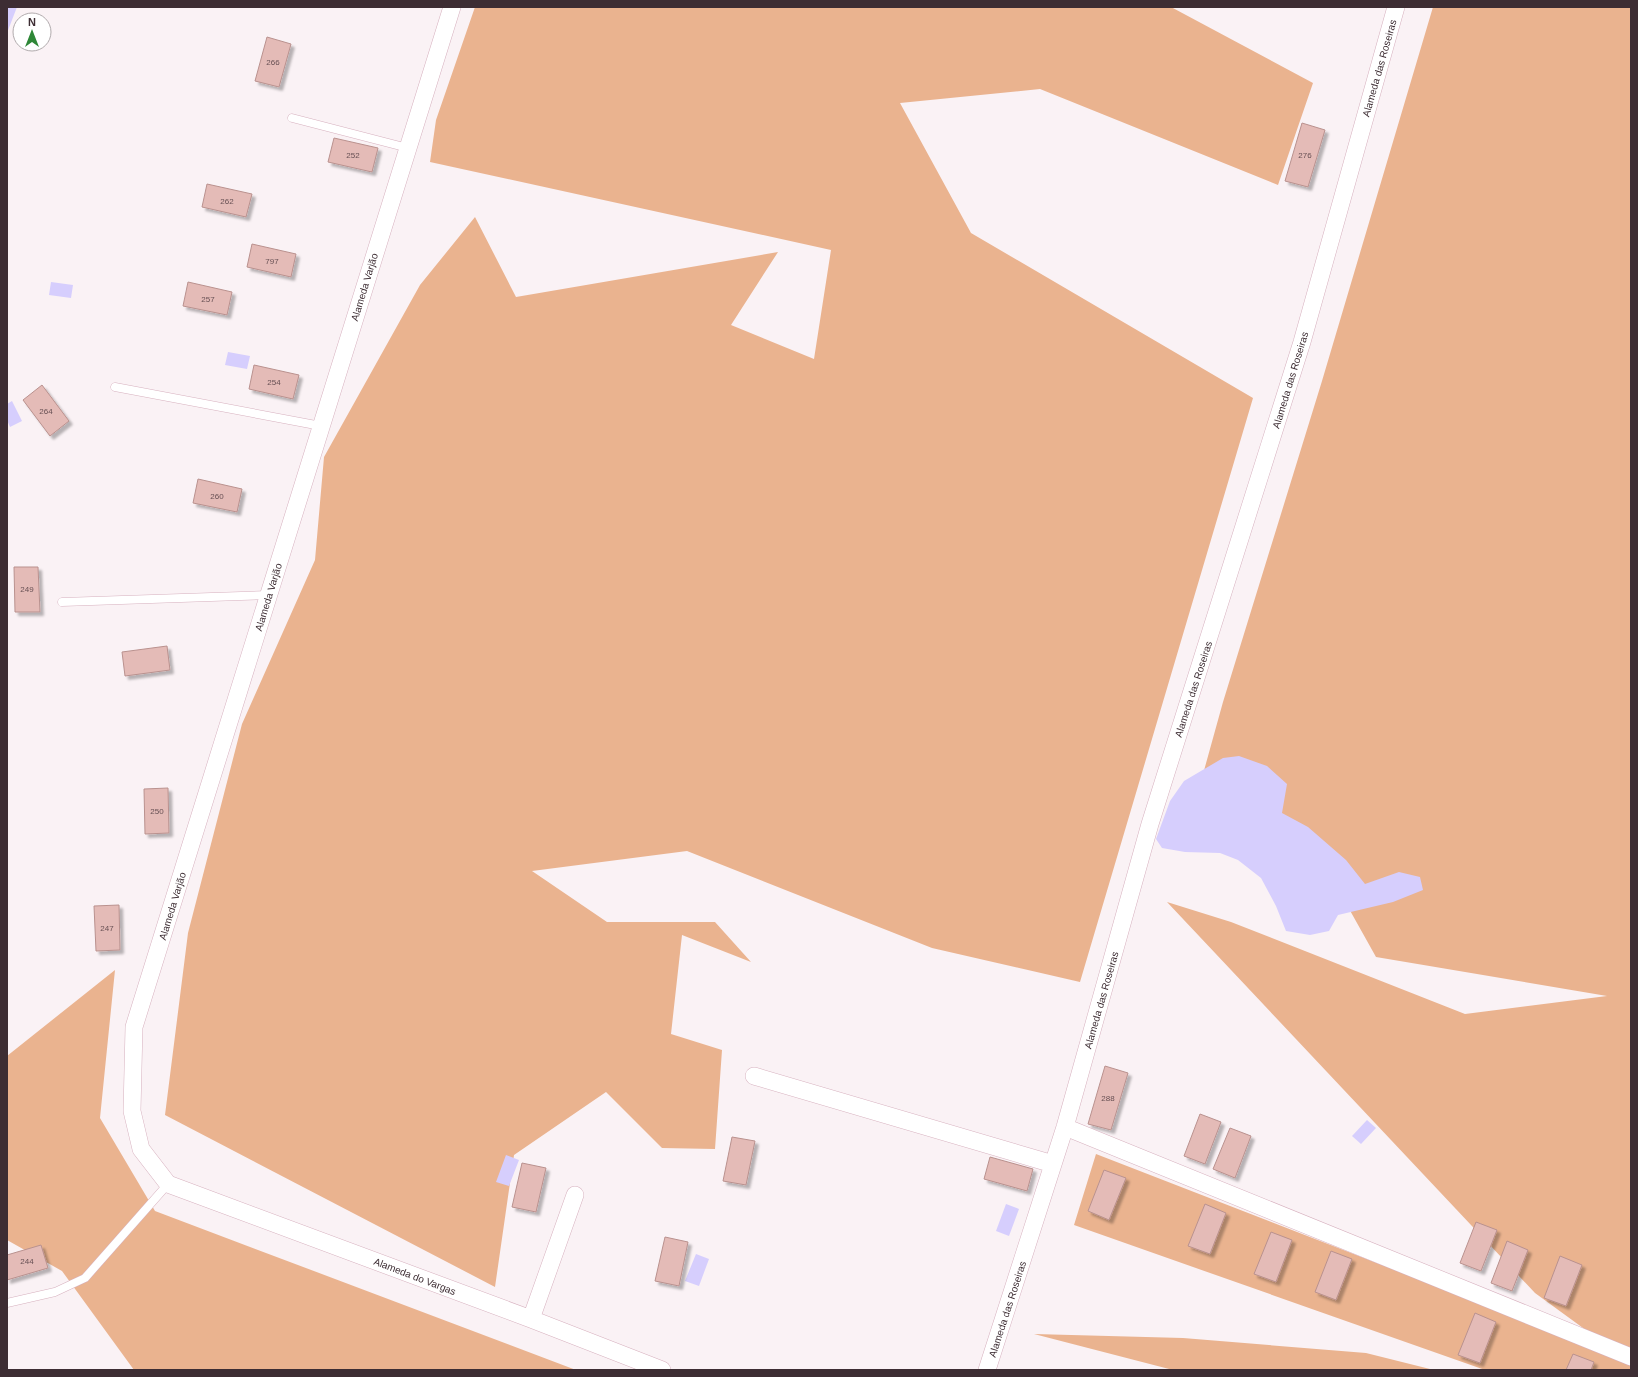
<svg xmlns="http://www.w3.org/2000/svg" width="1638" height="1377" font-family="Helvetica,sans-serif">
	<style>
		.forest { fill: #eab38f }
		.water { fill: #d6cefd }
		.building { fill: #e4bbb7; stroke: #b9918e; filter: url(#shadow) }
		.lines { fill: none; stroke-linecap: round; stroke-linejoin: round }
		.service-casing { stroke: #d7b1bf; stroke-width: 9 }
		.minor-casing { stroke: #d7b1bf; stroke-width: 18 }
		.service { stroke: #fff; stroke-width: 8 }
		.minor { stroke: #fff; stroke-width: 17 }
		.labels { text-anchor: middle; stroke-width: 3; stroke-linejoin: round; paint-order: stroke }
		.number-label { font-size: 8px; fill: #675054 }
		.street-label { font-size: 10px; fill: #3d2d33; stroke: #fff }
	</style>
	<defs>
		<filter id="shadow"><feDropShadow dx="3.5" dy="3.5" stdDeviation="1" flood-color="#0004"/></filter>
	</defs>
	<rect width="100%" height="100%" fill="#faf2f5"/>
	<!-- forest -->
	<path class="forest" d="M475,7H1171L1313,83L1278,185L1040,89L900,103L971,233L1253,398L1080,982L932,948L687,851L532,871L607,922H715L751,962L682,935L671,1034L722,1050L715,1149L662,1148L606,1092L514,1155L495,1287L165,1115L188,933L242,724L315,560L324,457L420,285L475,217L516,297L778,252L731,325L814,359L831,250L430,162L436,120Z
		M1433,7H1631V1370H1485L1074,1225L1096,1154L1627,1360L1535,1293L1167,902L1231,922L1465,1014L1607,996L1376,957L1324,864L1200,785L1223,702L1322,381Z
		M115,970L100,1118L155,1211L576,1370H134L62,1271L7,1240V1056Z
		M1034,1334L1183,1338L1366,1353L1434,1370H1173Z"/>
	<!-- water -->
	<path class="water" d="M7,7H17L7,33Z
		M51,282L73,285L71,298L49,295Z
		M228,352L250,356L247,369L225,365Z
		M12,401L22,421L10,427L7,420V404Z
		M1239,756L1267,766L1287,784L1282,813L1308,827L1346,860L1365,884L1399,872L1420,877L1423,890L1393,902L1338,915L1329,931L1310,935L1286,931L1276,906L1261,878L1238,860L1220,853L1185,852L1162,848L1156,839L1170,801L1184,781L1223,758Z
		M1367,1120L1376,1128L1361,1144L1352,1136Z
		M506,1155L519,1160L509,1186L496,1182Z
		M1006,1204L1019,1209L1009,1236L996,1231Z
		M696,1254L709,1259L699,1286L685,1281Z"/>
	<!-- building -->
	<path class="building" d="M267,37L291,44L279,87L255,81Z
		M1302,123L1325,130L1308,187L1285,181Z
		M334,138L378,148L372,172L328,162Z
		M207,184L252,194L246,217L202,207Z
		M252,244L296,254L291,277L247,267Z
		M188,282L232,292L227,315L183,306Z
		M254,365L299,375L293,399L249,389Z
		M42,385L69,421L50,436L23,400Z
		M198,479L242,489L237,512L193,503Z
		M14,567H38L40,612H15Z
		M167,646L170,670L125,676L122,652Z
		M168,788L169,833L145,834L144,789Z
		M119,905L120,950L96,951L94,906Z
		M1105,1066L1128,1073L1111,1130L1088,1124Z
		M1200,1114L1221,1122L1205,1164L1184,1156Z
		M1230,1128L1251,1136L1235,1178L1213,1169Z
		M732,1137L755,1141L746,1185L723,1181Z
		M990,1157L1033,1169L1027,1191L984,1179Z
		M522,1163L546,1168L536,1212L512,1207Z
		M1104,1170L1126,1178L1109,1220L1088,1211Z
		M1205,1204L1226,1213L1210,1254L1188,1246Z
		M1476,1222L1497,1230L1481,1271L1460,1263Z
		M1271,1232L1292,1240L1276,1282L1254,1274Z
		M665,1237L688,1242L679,1286L655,1281Z
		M1507,1241L1528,1250L1512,1291L1491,1283Z
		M41,1245L48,1268L7,1280V1255Z
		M1331,1251L1352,1259L1336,1300L1315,1292Z
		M1560,1256L1582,1265L1566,1306L1544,1298Z
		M1475,1313L1496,1322L1480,1363L1458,1355Z
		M1573,1354L1594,1362L1591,1370H1566Z"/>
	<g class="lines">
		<!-- service casing -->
		<g class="service-casing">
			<path id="service" d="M292,118L408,148
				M115,387L321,426
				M62,602L269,595
				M7,1303L55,1292L85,1278L168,1184"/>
		</g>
		<!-- minor casing -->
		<g class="minor-casing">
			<path id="minor" d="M452,7L134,1027L132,1111L141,1149L168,1184L531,1319L662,1370
				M754,1076L1053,1164
				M1065,1127L1631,1357
				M531,1319L575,1195
				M987,1370L1065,1127L1150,824L1302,342L1396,7"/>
		</g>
		<!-- service -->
		<use href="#service" class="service"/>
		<!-- minor -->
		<use href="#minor" class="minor"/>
	</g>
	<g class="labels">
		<!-- number labels -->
		<g class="number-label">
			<text x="273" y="65">266</text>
			<text x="353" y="158">252</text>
			<text x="1305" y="158">276</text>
			<text x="227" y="204">262</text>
			<text x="272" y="264">797</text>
			<text x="208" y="302">257</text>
			<text x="274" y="385">254</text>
			<text x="46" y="414">264</text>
			<text x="217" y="499">260</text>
			<text x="27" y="592">249</text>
			<text x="157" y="814">250</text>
			<text x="107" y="931">247</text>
			<text x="1108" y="1101">288</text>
			<text x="27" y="1264">244</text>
		</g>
		<!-- street labels -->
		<g class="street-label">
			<text transform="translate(1379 68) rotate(-74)" y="4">Alameda das Roseiras</text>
			<text transform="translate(364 287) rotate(-73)" y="4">Alameda Varjão</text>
			<text transform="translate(1290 380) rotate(-73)" y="4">Alameda das Roseiras</text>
			<text transform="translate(268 597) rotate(-73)" y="4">Alameda Varjão</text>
			<text transform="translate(1193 689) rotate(-72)" y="4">Alameda das Roseiras</text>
			<text transform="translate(172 906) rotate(-73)" y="4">Alameda Varjão</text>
			<text transform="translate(1101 1000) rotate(-74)" y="4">Alameda das Roseiras</text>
			<text transform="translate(415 1276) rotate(21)" y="4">Alameda do Vargas</text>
			<text transform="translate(1007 1309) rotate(-72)" y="4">Alameda das Roseiras</text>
		</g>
	</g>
	<!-- border -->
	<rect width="1638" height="1377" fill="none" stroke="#3d2d33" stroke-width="16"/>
	<!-- north arrow -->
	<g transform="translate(32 32)"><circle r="19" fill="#ffffff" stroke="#b1abad"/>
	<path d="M0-3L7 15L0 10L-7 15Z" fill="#2e8737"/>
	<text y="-6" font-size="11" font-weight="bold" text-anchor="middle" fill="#3d2d33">N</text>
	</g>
</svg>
